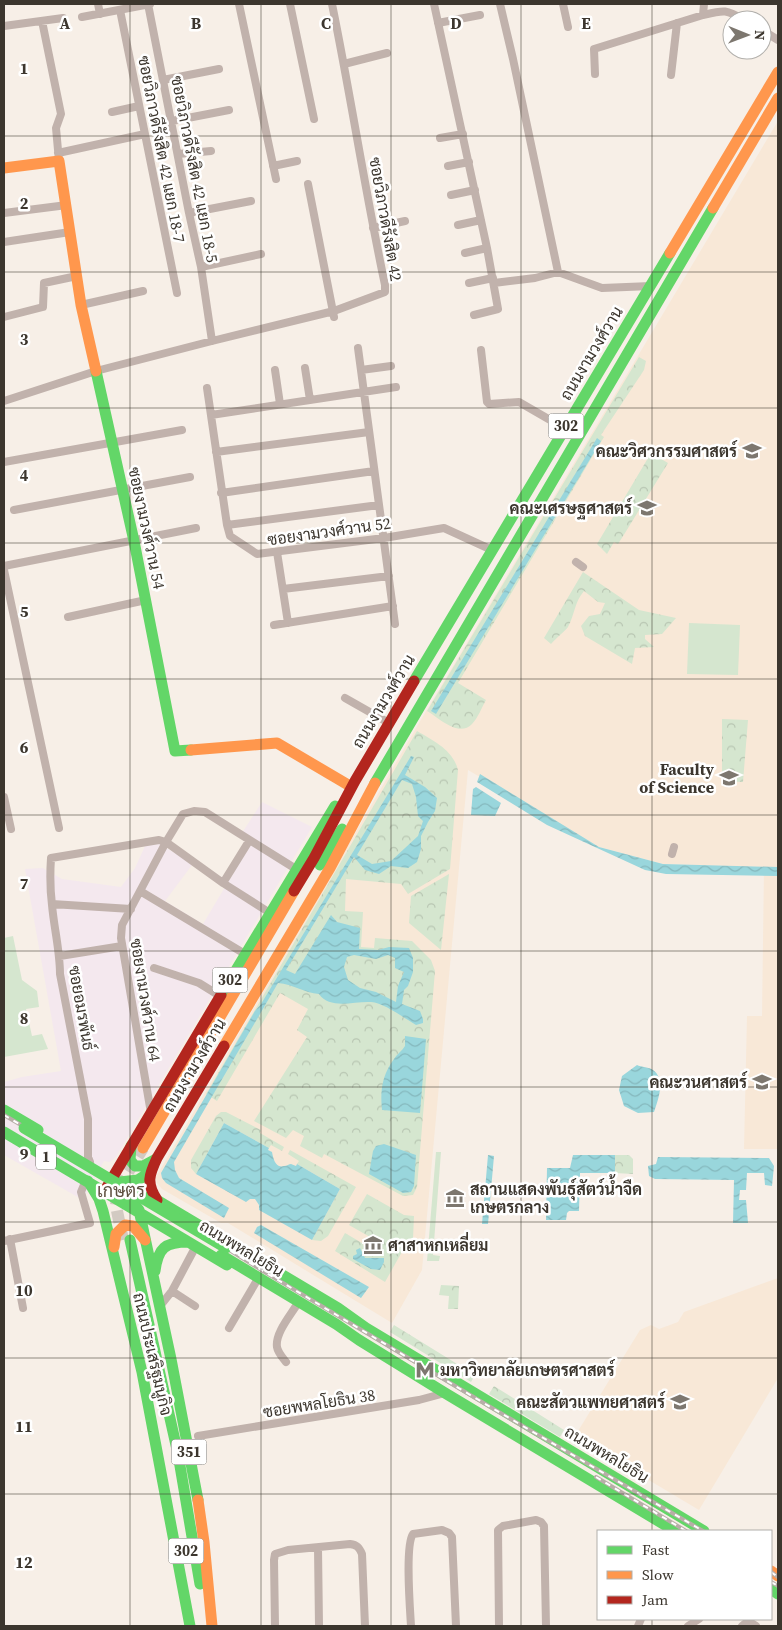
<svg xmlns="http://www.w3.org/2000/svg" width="782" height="1630" font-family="'Source Serif 4',Sarabun,serif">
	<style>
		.commercial { fill: #f4e8ee }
		.built { fill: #f8e8d7 }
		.green { fill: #d5e6cf }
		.forest { fill: url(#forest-crowns) }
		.water { fill: url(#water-waves); fill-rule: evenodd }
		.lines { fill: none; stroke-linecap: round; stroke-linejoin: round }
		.primary-tunnel { stroke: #d2cac2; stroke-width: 12; stroke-dasharray: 12 6; stroke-linecap: butt }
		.street { stroke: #c1b2ac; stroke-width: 8 }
		.fast { stroke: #63d668; stroke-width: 11 }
		.slow { stroke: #ff974d; stroke-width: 11 }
		.jam { stroke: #b3261e; stroke-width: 11 }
		.rail-casing { stroke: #b8aea8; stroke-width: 4 }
		.rail { stroke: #fff; stroke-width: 2; stroke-dasharray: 5.5; stroke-linecap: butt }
		.fast-bridge { stroke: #63d668; stroke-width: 11 }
		.grid { fill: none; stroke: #3c362e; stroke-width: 1; stroke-opacity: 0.55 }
		.labels { text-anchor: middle; stroke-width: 5; stroke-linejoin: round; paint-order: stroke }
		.shield { fill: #fff; stroke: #76726d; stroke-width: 1 }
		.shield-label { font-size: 15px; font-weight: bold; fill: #3c362e }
		.street-label { font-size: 16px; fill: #3c362e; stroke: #fff }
		.poi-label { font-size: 16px; font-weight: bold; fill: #3c362e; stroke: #fff; text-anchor: end }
		.neighbourhood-label { font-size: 18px; fill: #5e5040; stroke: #fff }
		.grid-label { font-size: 16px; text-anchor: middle; font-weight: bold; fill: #3c362e; stroke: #fff; stroke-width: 5; stroke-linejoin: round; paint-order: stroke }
	</style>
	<defs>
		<pattern id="forest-crowns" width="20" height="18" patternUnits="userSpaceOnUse" patternTransform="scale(1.25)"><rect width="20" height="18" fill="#d5e6cf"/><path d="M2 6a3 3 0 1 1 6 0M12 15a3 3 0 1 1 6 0" fill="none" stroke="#b8c6b2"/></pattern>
		<pattern id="water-waves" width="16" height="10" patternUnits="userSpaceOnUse" patternTransform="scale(1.25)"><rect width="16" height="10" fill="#99d6dc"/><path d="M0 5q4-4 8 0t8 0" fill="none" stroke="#85b8bd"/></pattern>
	</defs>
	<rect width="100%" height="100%" fill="#f7efe7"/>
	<!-- commercial -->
	<path class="commercial" d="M262,802L312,827L116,1157L110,1162L104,1161L83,1200L4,1155V1082L22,1077L61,1071L25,869L43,868L62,879L121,887L135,868L145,846L159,844L177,854L192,865L165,901L203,924L253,840L242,833Z"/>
	<!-- built -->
	<path class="built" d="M778,121V1149H744L747,1016H762L764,867L663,864L599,847L468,770L422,1270L392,1323L228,1223H221L162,1189L157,1183L156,1177L416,728Z
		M778,1278V1378L699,1510L575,1436L640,1330L651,1325L659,1329L678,1322L684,1312Z"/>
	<!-- green -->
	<path class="green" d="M689,623L740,625L738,675L687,674Z
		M13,936L22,980L37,991L39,1007L26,1009L32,1036L42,1034L48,1049L4,1057V1025L5,1024L4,1017V938Z
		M436,1152H441L433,1255L440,1256L439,1261H427Z"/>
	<!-- forest -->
	<path class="forest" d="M639,357L646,361L644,370L601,435L604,437L458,683L486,700C482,707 478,718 472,724C459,738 439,718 427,711Z
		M651,453L668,463L625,533L618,544L614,542L607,554L597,544Z
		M583,572L639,610L676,618L662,634L645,635V639L654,647L635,648L632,664L585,636L581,626L589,616L600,614L605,603L598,602L584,591C574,603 575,614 568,627C566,630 555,639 551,644L544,638Z
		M722,719L748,720L743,782L722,781Z
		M417,731C434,741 453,750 458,770L450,869L408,894L401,884L346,879L345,911L363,912L361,947L374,948L375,938L412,941L431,960L435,971L417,1187L413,1195L403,1196L324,1154L322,1158L300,1146L304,1136L293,1130L286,1138L254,1121L307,1037L297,1030L308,1009L280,993L217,1101L206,1094Z
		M449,874L441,950L409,923L411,896Z
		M221,1112H226L261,1130L260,1133L284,1147L282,1151L271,1145L269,1148L224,1123L196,1174L191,1168V1160L216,1116Z
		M290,1150L356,1187L328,1236L321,1241L312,1240L340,1189L297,1164L299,1161L288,1154Z
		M615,1155H629L633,1159V1174L615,1173Z
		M367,1194L404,1215L414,1216L413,1239L403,1250L385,1282L335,1251L345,1233L362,1243L369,1253H377L382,1245L378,1237H370L349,1225Z
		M441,1285L459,1286L458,1309H448L449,1296L439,1295Z
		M394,1325L475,1375L471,1382L390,1332Z
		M494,1386L564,1430L560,1437L489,1394Z"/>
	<!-- water -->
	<path class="water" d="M597,438L601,441L436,714L431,711Z
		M411,756L414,757L405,775L425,787L437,798L435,811L428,822L421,836V849L417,862L408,868L391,866L379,874L365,870L354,857L286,970L295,974L331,915L337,922L360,928L359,949L378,950L389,947L409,948L413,958V972L408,986L404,990L402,1004L420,1011L423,1019V1023L416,1025C404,1018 384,1003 371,1002C354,1001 330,1010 319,994C304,993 293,984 278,983L174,1162L175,1170L179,1178L229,1208L224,1218L166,1183L162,1178L161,1173L255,1011L261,1004ZM402,780L412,784L416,797L418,816L423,821L418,836L391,861L372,864L357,855ZM354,955L376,959L388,955L395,958V968L404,972L398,986L396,1002L376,992L360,988L348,980L344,967L347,957Z
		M480,774L599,847L663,864L778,867V876L666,874L645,870L547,825L477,782Z
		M476,787L501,803L495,816L471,815L473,789Z
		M405,1036L426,1039L420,1113L382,1110C380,1091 382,1075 394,1059C397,1054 402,1051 405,1046Z
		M637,1065C641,1067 649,1067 653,1070C666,1079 658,1100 654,1112L638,1113L624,1106L619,1090L622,1076Z
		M224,1123L269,1148L268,1150L272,1152C273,1157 275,1169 284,1166C287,1166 289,1164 291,1164L296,1166L297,1164L340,1189L312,1240L259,1210V1205L255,1199H250L246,1202L196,1174Z
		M384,1144L416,1155L414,1186L411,1192L403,1193L369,1174L373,1151L376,1146Z
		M488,1155L494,1156L488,1224H482Z
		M573,1155H615V1173H580L579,1211H569L567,1213L566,1220H546L547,1168H570Z
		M658,1157L769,1158L774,1166L772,1186L765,1185L764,1173H747L746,1190H740L739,1200H746L748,1223H733L734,1180L655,1179L649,1176L648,1166L656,1164Z
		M261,1225L369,1287L361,1298L254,1233L257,1227Z
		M360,1248L365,1258H384V1262L380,1270L371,1269L353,1259V1256L357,1254L356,1250Z"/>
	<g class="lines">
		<!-- primary-tunnel -->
		<path class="primary-tunnel" d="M123,1240L116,1206L118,1188L143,1148"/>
		<!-- street -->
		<path class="street" d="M98,4L100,14
			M148,4L189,213L201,267L212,341
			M239,4L276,179
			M290,4L314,119
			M434,4L487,248L498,309L474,315
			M500,4L513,59L558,272
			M563,4L568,27
			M120,10L177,293
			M703,15L704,4
			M82,17L150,4
			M42,21L61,114L56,128L59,161
			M438,23L480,15
			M4,26L63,18
			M762,30L778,40
			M344,64L387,53
			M595,74L594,49L703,15C724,10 726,9 744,20
			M671,75L677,23
			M163,80L219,69
			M112,112L139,106
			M172,121L229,110
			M440,138L463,134
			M58,153L145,134
			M178,154L211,151
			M273,166L297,161
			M448,166L469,162
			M308,184L334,317
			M451,195L475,190
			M4,213L67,205
			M189,213L251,201
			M458,225L481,220
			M373,228L405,221
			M4,242L70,232
			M465,253L487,248
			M201,267L261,254
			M469,283L493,278
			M494,283L535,278L558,272L602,288L651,286
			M81,305L143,291
			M4,317L43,307L44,283L77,276
			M358,348L395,624
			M481,350L487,402L489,404L519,402L564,428
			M305,368L310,400
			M275,370L280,404
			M361,370L391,366
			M207,388L227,525L230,536L257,554L384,538L444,528L492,550
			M4,401L96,371L212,341L334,311L385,292V285C365,191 351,97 332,4
			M211,415L396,387
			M216,452L369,432
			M4,462L182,430
			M221,493L374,471
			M14,510L190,477
			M227,525L379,505
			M277,552L288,623
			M576,562L583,567
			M4,566L196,528
			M4,570L59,828
			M283,589L389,576
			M68,617L146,600
			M274,625L393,606
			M345,698L389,723
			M4,797L11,829
			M672,854L674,847
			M223,883L249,841
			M140,891L245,954
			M52,904L131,909
			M60,956L122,946
			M154,968L199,983L220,996
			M151,1113L121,938L122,925L166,842L183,814L194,811L205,812L296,869
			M90,1162L88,1157V1119L60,974C60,951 54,928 52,905C50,889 50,873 51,858L159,840L166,842L223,883L270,913
			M10,1239L23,1308
			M4,1241L90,1223L81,1192L86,1180
			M172,1291L195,1306
			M160,1306L172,1291L196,1246
			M229,1328L256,1282
			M286,1362C283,1358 278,1353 277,1347C275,1334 289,1317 296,1306
			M198,1436L419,1400L445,1393
			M318,1548L319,1626
			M275,1626L274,1560L275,1554L288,1550L350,1544C357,1545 359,1547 362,1554L365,1626
			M411,1626C410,1609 405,1545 413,1534L442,1530L449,1533L452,1537L456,1626
			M499,1626L498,1530L503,1526L536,1520L541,1522L544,1526L546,1626
			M638,1626L641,1619
			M688,1626L699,1619
			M742,1626L748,1621L756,1626"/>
		<!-- fast -->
		<path class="fast" d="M96,371L134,541L175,751L191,750
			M414,681L670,253
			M375,783L713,208
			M320,865L342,829
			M221,995L335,806
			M4,1110L38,1130
			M4,1132L227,1265
			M131,1146L130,1160L135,1166H143L156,1159
			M88,1181L99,1199L103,1211L142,1372L190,1626
			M111,1183L138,1180L149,1173
			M120,1185L139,1210L171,1359L198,1500
			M150,1196L338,1308L366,1328L704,1531
			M130,1240L178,1454L200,1584
			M221,1255L336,1324L359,1340L445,1393L675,1531
			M155,1271C158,1248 165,1242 188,1242
			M771,1589L778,1594"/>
		<!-- slow -->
		<path class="slow" d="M4,168L59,161L81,305L96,371
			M713,208L778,98
			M670,253L778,72
			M191,750L277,743L350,786
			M224,1046L330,868L375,783
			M143,1148L294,891
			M114,1247L116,1234L125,1225L133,1226L145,1240
			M198,1500L204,1542L212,1626
			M771,1571L778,1576"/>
		<!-- jam -->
		<path class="jam" d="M294,891L314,858L355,781L414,681
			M104,1192L221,995
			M157,1200C146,1183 149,1175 157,1158L224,1046"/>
		<!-- rail casing -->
		<g class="rail-casing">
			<path id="rail" d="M4,1115L170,1213L263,1271L492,1408L703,1531
				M596,1477L686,1531
				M771,1572L778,1577
				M771,1582L778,1586"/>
		</g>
		<!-- rail -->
		<use href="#rail" class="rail"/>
		<!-- fast-bridge -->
		<path class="fast-bridge" d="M24,1128L226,1248"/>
	</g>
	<!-- grid -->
	<path class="grid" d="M130,4V1626M261,4V1626M391,4V1626M521,4V1626M652,4V1531M4,136H778M4,272H778M4,408H778M4,543H778M4,679H778M4,815H778M4,951H778M4,1087H778M4,1222H778M4,1358H778M4,1494H778M652,1619V1626"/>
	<!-- icons -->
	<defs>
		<g id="university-bare" transform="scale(1.5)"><path d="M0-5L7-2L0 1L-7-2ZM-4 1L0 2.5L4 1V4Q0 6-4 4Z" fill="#7d776f" stroke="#fff" stroke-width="2.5" paint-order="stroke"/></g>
		<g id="museum-bare" transform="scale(1.5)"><path d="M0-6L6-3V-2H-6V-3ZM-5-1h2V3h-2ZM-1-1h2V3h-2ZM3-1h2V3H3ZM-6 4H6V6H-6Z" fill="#7d776f" stroke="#fff" stroke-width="2.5" paint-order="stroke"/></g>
		<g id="metro-bare" transform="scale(1.5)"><path d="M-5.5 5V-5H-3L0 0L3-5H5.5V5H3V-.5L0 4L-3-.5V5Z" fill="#7d776f" stroke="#fff" stroke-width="2.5" paint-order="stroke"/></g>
	</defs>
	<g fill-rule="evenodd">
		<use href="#university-bare" x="752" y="451"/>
		<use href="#university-bare" x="647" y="508"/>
		<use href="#university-bare" x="729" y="778"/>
		<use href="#university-bare" x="762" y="1082"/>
		<use href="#museum-bare" x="455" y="1198"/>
		<use href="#museum-bare" x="373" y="1245"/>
		<use href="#metro-bare" x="425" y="1370"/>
		<use href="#university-bare" x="680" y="1402"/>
	</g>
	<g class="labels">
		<!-- shield labels -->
		<g class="shield">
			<rect x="548.5" y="413.5" width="35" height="25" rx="4"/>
			<rect x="212.5" y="967.5" width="35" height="25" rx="4"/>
			<rect x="36" y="1144.5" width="20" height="25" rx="4"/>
			<rect x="171.5" y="1439.5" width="35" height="25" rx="4"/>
			<rect x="168.5" y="1538.5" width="35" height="25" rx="4"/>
		</g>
		<g class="shield-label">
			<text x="566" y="431">302</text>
			<text x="230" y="985">302</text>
			<text x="46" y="1162">1</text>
			<text x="189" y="1457">351</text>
			<text x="186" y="1556">302</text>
		</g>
		<!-- street labels -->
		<g class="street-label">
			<text transform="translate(162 149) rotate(79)" y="6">ซอยวิภาวดีรังสิต 42 แยก 18-7</text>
			<text transform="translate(195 169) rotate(79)" y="6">ซอยวิภาวดีรังสิต 42 แยก 18-5</text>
			<text transform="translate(386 219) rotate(80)" y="6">ซอยวิภาวดีรังสิต 42</text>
			<text transform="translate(591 353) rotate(-59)" y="6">ถนนงามวงศ์วาน</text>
			<text transform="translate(147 528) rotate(78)" y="6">ซอยงามวงศ์วาน 54</text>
			<text transform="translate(329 531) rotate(-8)" y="6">ซอยงามวงศ์วาน 52</text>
			<text transform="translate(383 701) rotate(-59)" y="6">ถนนงามวงศ์วาน</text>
			<text transform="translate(146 1000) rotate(81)" y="6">ซอยงามวงศ์วาน 64</text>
			<text transform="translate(82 1008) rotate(80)" y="6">ซอยอมรพันธ์</text>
			<text transform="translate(194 1065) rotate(-59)" y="6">ถนนงามวงศ์วาน</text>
			<text transform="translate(242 1248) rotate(31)" y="6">ถนนพหลโยธิน</text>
			<text transform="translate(153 1354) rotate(77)" y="6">ถนนประเสริฐมนูกิจ</text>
			<text transform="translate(319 1403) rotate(-9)" y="6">ซอยพหลโยธิน 38</text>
			<text transform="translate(607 1454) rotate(31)" y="6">ถนนพหลโยธิน</text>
		</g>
		<!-- poi labels -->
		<g class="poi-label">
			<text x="737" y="457">คณะวิศวกรรมศาสตร์</text>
			<text x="632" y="514">คณะเศรษฐศาสตร์</text>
			<text x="714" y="775">Faculty<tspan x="714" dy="18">of Science</tspan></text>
			<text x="747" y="1088">คณะวนศาสตร์</text>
			<text x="470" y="1195" text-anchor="start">สถานแสดงพันธุ์สัตว์น้ำจืด<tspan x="470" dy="18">เกษตรกลาง</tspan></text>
			<text x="388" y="1251" text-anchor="start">ศาสาหกเหลี่ยม</text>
			<text x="440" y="1376" text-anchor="start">มหาวิทยาลัยเกษตรศาสตร์</text>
			<text x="665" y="1408">คณะสัตวแพทยศาสตร์</text>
		</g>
		<!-- neighbourhood labels -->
		<g class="neighbourhood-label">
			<text x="121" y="1197">เกษตร</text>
		</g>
	</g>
	<g class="grid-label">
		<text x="65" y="29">A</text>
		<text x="196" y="29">B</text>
		<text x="326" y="29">C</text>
		<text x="456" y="29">D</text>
		<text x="586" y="29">E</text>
		<text x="24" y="74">1</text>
		<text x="24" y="209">2</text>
		<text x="24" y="345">3</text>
		<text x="24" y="481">4</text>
		<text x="24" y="617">5</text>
		<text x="24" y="753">6</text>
		<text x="24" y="889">7</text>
		<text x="24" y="1024">8</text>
		<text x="24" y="1160">9</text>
		<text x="24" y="1296">10</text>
		<text x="24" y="1432">11</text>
		<text x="24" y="1568">12</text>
	</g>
	<!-- border -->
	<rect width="782" height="1630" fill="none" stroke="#3c362e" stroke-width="10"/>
	<!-- legend -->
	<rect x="597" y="1530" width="175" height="90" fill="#ffffff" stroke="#b1afab"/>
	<rect x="607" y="1546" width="25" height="8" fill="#63d668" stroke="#b1afab"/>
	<text x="642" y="1555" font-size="15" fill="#3c362e">Fast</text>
	<rect x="607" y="1571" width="25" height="8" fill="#ff974d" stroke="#b1afab"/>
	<text x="642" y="1580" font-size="15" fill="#3c362e">Slow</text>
	<rect x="607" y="1596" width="25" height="8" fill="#b3261e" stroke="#b1afab"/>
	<text x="642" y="1605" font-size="15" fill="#3c362e">Jam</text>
	<!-- north arrow -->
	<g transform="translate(747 35) rotate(91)"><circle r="24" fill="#ffffff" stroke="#b1afab"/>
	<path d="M0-4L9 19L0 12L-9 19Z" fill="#7d776f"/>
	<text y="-8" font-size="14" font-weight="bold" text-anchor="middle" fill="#3c362e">N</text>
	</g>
</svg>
